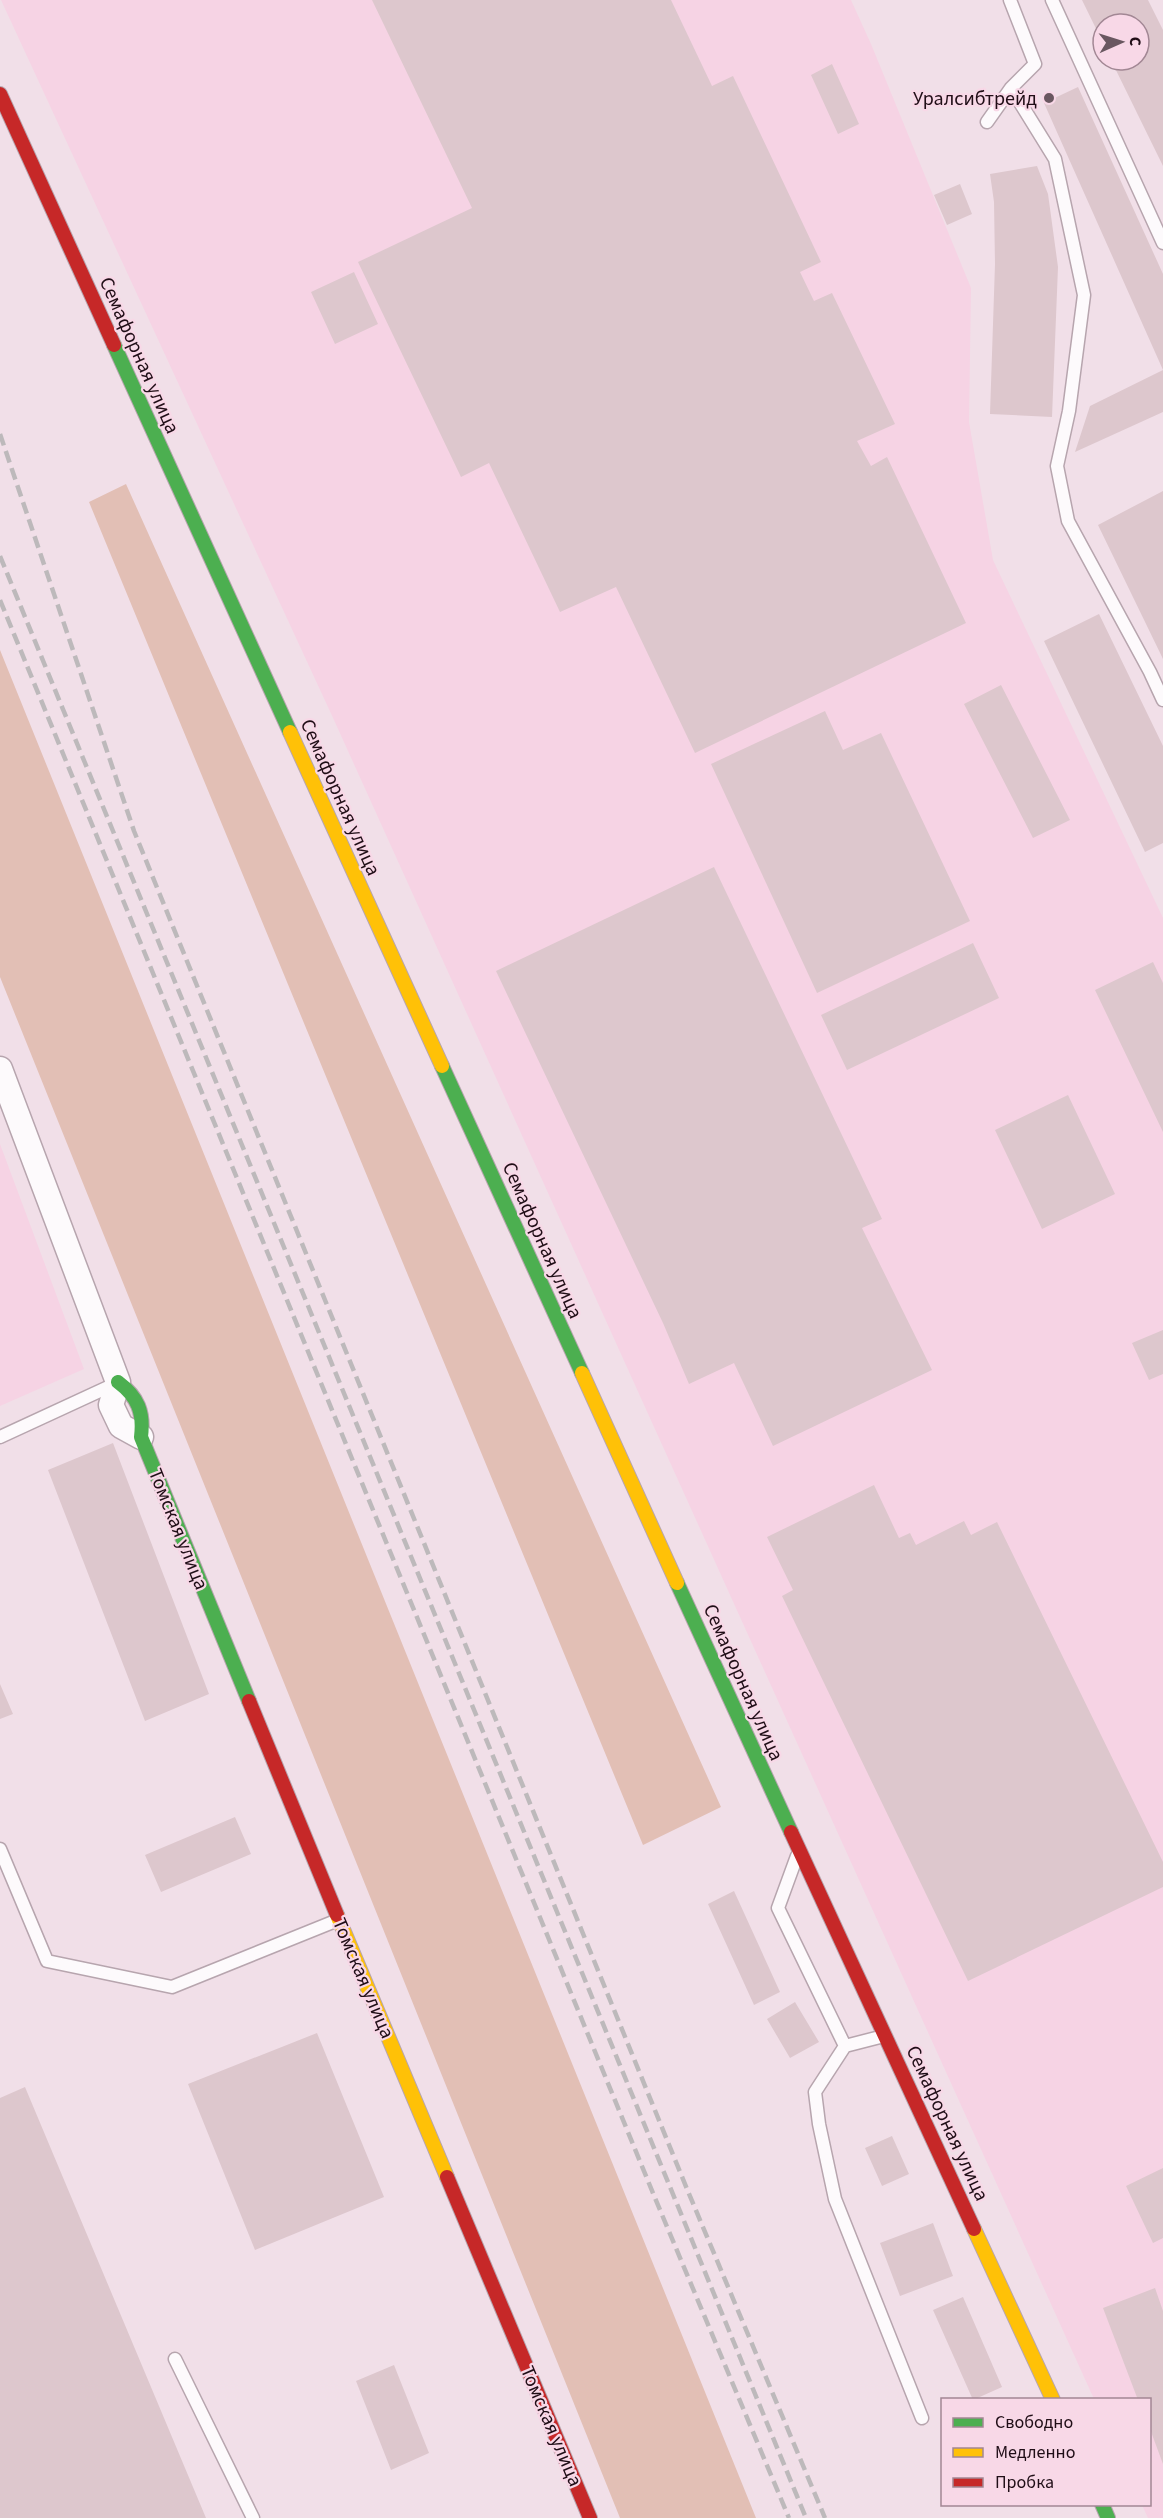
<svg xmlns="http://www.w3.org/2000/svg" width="1163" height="2518" font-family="'Source Sans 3',sans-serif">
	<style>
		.built { fill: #f6d3e4 }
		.green { fill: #e2bfb5 }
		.building { fill: #ddc7cd }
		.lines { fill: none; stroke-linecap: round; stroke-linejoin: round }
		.lane-casing { stroke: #b7a5ae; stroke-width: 15 }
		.street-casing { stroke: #b7a5ae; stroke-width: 27 }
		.fast-casing { stroke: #b7a5ae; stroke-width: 16 }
		.slow-casing { stroke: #b7a5ae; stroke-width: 16 }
		.jam-casing { stroke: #b7a5ae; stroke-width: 16 }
		.lane { stroke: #fdfafc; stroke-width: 12 }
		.street { stroke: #fdfafc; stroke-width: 24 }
		.fast { stroke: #4caf50; stroke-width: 14 }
		.slow { stroke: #ffc107; stroke-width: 14 }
		.jam { stroke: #c62828; stroke-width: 14 }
		.rail { stroke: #bdb9bb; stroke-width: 4.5; stroke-dasharray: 12 6; stroke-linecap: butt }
		.poi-dot { fill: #695760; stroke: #f8d8e7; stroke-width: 2 }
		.labels { text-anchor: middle; stroke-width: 4.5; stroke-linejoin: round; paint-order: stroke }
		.poi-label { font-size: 20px; fill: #200e17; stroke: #f8d8e7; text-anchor: end }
		.street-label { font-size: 20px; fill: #200e17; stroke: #f8d8e7 }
	</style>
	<rect width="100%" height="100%" fill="#f1dfe8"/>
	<!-- built -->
	<path class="built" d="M1,0H851L871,44L971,288L969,422L993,560L1163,918V2518H1148L1142,2505L1150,2504V2400L1094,2399L334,720Z
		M0,1144L84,1369L0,1406Z"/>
	<!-- green -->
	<path class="green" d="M126,484L721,1807L643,1845L89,502Z
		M0,650L756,2518H620L0,977Z"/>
	<!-- building -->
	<path class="building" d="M372,0H671L712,86L733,76L821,262L800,272L814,301L832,293L895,424L857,441L871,466L887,457L966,623L695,753L616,587L560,612L489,463L461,477L358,262L472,208Z
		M1082,0H1148L1163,30V166L1111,60H1139V24H1103V43Z
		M832,64L859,124L838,134L811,75Z
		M1078,87L1163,274V370L1044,103Z
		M1037,166L1048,194L1058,267L1052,417L990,414L995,264L994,202L990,174Z
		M960,184L972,214L947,225L934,195Z
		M354,272L378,324L335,344L311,292Z
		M1163,370V412L1075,452L1090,406Z
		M1163,491V659L1098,525Z
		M1099,614L1163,746V843L1145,852L1044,641Z
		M1001,685L1070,820L1033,838L964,704Z
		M825,711L843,750L881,733L970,921L817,993L711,764Z
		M714,867L882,1219L862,1228L932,1370L773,1446L734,1363L689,1384L663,1323L496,971Z
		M973,943L999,998L847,1070L821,1015Z
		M1153,962L1163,983V1132L1095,990Z
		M1068,1095L1115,1194L1042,1229L995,1130Z
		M1163,1330V1374L1149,1380L1132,1343Z
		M113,1443L209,1694L145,1721L48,1470Z
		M874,1485L899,1538L910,1533L916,1545L964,1521L971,1535L997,1522L1163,1862V1887L968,1981L782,1596L793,1590L767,1537Z
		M0,1684L13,1714L0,1719Z
		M235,1817L251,1854L161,1892L145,1855Z
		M734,1891L780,1992L754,2005L708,1904Z
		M795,2002L819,2042L790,2058L767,2019Z
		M317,2033L384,2197L255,2250L188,2084Z
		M25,2087L206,2518H0V2098Z
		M892,2136L909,2174L882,2186L865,2148Z
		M1163,2168V2238L1153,2243L1126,2186Z
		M933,2223L953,2276L900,2296L880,2243Z
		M1155,2288L1163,2311V2464L1150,2429V2400H1138L1103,2308Z
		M963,2297L1002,2387L973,2400L933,2310Z
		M394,2365L429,2453L391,2470L356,2381Z"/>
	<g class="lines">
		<!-- lane casing -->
		<g class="lane-casing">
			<path id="lane" d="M1052,0L1163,243
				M1011,88L1055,159L1084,295L1069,411L1057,466L1068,521L1150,672L1163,700
				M987,122L1011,88L1035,64L1010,0
				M0,1437L117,1383
				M0,1849L47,1961L172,1987L338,1920
				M797,1856L778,1908L845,2046
				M884,2036L845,2046L815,2092L819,2124L835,2199L922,2418
				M175,2359L253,2518"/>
		</g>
		<!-- street casing -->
		<g class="street-casing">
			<path id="street" d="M0,1069L118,1382L111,1405L121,1426L141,1437"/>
		</g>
		<!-- fast casing -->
		<g class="fast-casing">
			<path id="fast" d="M114,345L290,732
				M442,1066L582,1373
				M118,1382C138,1397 144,1412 141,1437L249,1701
				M677,1583L791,1832
				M1102,2504L1108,2518"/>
		</g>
		<!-- slow casing -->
		<g class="slow-casing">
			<path id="slow" d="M290,732L442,1066
				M582,1373L677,1583
				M337,1915L447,2177
				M974,2229L1053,2400"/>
		</g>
		<!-- jam casing -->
		<g class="jam-casing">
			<path id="jam" d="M0,94L114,345
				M249,1701L337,1915
				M791,1832L974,2229
				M447,2177L590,2518"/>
		</g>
		<!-- lane -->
		<use href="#lane" class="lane"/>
		<!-- street -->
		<use href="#street" class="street"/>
		<!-- fast -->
		<use href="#fast" class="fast"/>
		<!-- slow -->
		<use href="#slow" class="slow"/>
		<!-- jam -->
		<use href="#jam" class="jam"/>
		<!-- rail -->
		<path class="rail" d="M0,434L134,831L687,2189L825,2518
			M0,556L806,2518
			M0,600L655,2198L789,2518"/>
	</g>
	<!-- markers -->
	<circle class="poi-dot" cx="1049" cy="98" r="6"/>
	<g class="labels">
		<!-- poi labels -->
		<g class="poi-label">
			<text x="1037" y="105">Уралcибтрейд</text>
		</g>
		<!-- street labels -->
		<g class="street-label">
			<text transform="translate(140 355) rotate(66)" y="7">Семафорная улица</text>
			<text transform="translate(341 797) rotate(66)" y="7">Семафорная улица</text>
			<text transform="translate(543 1240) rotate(66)" y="7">Семафорная улица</text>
			<text transform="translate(179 1529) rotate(68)" y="7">Томская улица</text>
			<text transform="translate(744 1682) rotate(66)" y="7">Семафорная улица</text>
			<text transform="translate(364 1978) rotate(67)" y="7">Томская улица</text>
			<text transform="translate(948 2123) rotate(65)" y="7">Семафорная улица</text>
			<text transform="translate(552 2426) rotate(67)" y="7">Томская улица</text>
		</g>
	</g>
	<!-- legend -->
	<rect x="941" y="2398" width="210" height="108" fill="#f8d8e7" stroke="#a28794" stroke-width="1.5"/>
	<rect x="953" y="2418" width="30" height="9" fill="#4caf50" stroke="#a28794" stroke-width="1.5"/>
	<text x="995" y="2428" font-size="18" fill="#200e17">Свободно</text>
	<rect x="953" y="2448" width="30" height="9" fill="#ffc107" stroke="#a28794" stroke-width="1.5"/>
	<text x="995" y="2458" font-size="18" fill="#200e17">Медленно</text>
	<rect x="953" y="2478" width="30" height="9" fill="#c62828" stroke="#a28794" stroke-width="1.5"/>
	<text x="995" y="2488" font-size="18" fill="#200e17">Пробка</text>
	<!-- north arrow -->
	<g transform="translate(1121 42) rotate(87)"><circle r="28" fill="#f8d8e7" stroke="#a28794" stroke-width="1.5"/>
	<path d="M0-4.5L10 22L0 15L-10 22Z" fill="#695760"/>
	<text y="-9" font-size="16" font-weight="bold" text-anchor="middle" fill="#200e17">С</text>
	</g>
</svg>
